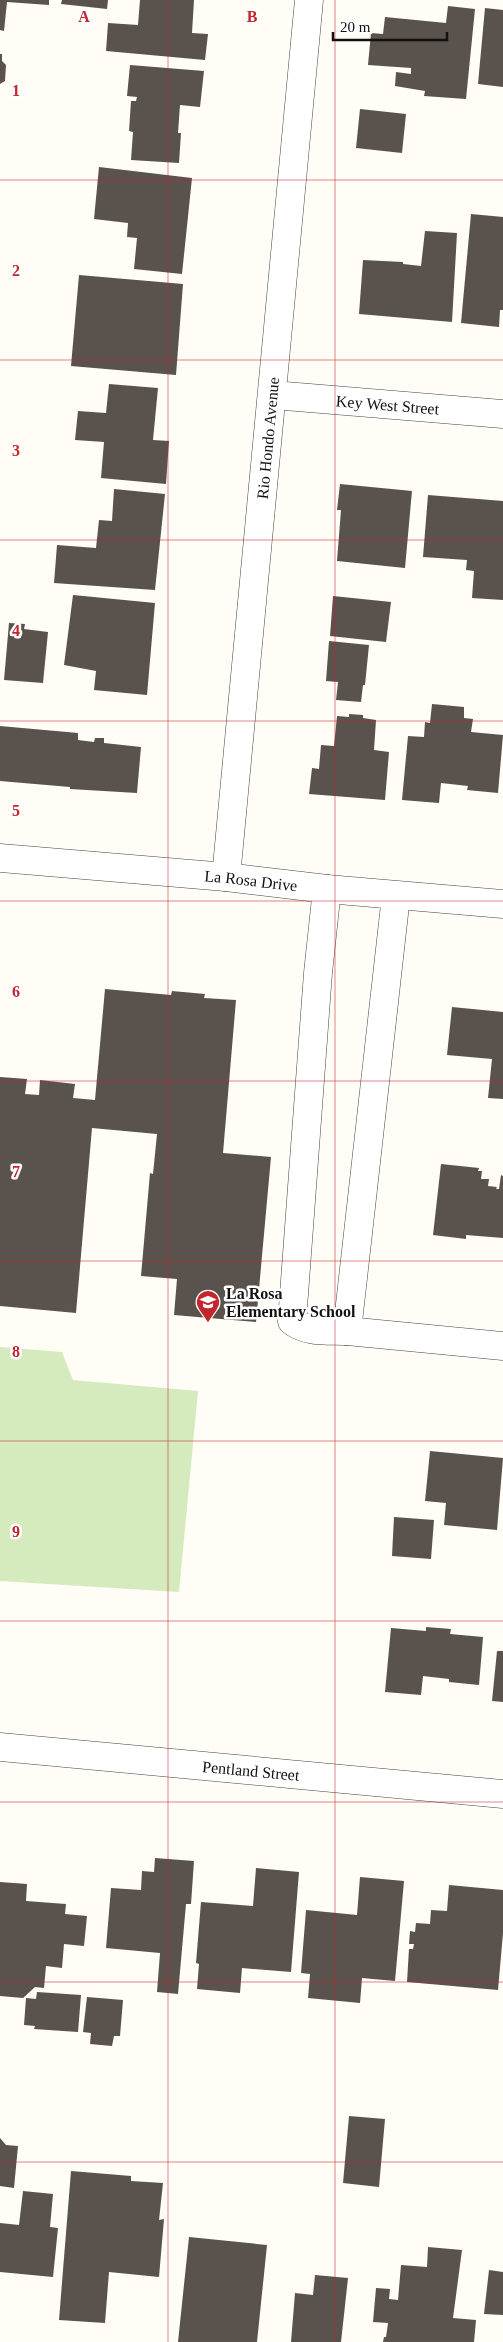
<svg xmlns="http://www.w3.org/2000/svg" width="503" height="2342" font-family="Georgia,serif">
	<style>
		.green { fill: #d5ebbd }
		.building { fill: #5a524d }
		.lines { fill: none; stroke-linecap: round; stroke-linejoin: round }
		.minor-casing { stroke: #444; stroke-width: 29 }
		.minor { stroke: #fff; stroke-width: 28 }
		.grid { fill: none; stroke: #c4262e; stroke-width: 1; stroke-opacity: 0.55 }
		.labels { text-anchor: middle; stroke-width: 5; stroke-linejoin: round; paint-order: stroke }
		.street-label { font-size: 16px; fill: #111; stroke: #fff }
		.poi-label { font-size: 16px; font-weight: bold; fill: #111; stroke: #fff; text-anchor: start }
		.grid-label { font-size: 16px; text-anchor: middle; font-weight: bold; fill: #c4262e; stroke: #fff; stroke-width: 5; stroke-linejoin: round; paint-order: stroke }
	</style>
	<rect width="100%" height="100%" fill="#fffdf5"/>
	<!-- green -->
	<path class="green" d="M0,1347L62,1352L73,1380L198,1391L179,1592L0,1581Z"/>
	<!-- building -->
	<path class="building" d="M0,0H49V5L7,2L4,31L0,30Z
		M62,0H108L107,9L61,4Z
		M140,0H194L192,33L208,34L205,60L106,51L108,23L138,25Z
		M448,6L475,9L466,99L424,96L425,91L395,86L396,72L411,74V68L368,65L371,33L383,34L385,17L446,23Z
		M485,8L503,10V87L478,84Z
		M0,54H2V61L6,65L5,81L0,84Z
		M130,65L204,71L200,107L180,105L178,133H181L179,163L131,160L133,132L129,131L131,101H136L137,97L127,96Z
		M360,109L406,114L402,153L356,148Z
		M99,167L192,178L182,274L134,269L137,238L127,237L128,223L94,219Z
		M471,214L503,217V310H500L499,327L461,323Z
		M425,231L457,233L452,322L359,314L363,260L403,262V264L421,266Z
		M79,275L183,284L176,375L71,366Z
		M109,384L158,388L153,440L169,441L166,484L101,478L104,442L75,440L78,411L106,413Z
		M340,484L412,491L405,568L337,561L341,510H337Z
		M114,489L165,494L155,590L54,583L57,545L96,548L99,520L112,521Z
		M428,495L503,501V600L472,598L474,571L466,570L467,560L423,557Z
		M73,595L155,603L147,695L94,690L96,671L64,665Z
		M333,596L391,602L386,642L330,636Z
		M9,623L25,624L24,629L48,632L43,683L4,680Z
		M329,641L369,645L365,685H363L361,702L336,700L338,682L326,681Z
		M432,704L464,707V718L473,719L471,732L503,735L498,793L467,790L468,786L441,783L439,803L402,800L408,736L424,737L425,722L430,723Z
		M349,714L363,715V718L376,720L374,750L389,752L385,800L309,794L312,768L319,769L321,745L334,746L337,716L349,717Z
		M0,726L78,733V740L94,742L95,738H104V743L141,747L137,793L70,789V787L0,781Z
		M105,989L171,995L172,991L205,994L204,998L236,1000L223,1153L271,1157L256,1322L174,1315L177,1279L141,1276L150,1173L153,1174L157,1134L92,1128L76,1313L0,1306V1077L27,1079L25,1094L39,1095L40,1080L75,1084L73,1098L95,1100Z
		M452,1007L503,1012V1099L488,1098L492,1059L447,1055Z
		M441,1164L479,1168L478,1171H482L481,1179H489L488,1186L497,1187L496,1189H499L501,1175L503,1176V1238L466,1235V1239L433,1235Z
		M430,1451L503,1458L497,1530L444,1525L446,1503L425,1501Z
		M394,1517L434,1520L431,1559L392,1556Z
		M426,1627L451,1629L450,1634L483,1637L479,1685L449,1682V1679L423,1676L421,1695L385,1692L391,1628L426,1631Z
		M497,1651H503V1702L492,1701Z
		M155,1858L194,1861L191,1904H186L178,1994L157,1992L160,1953L106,1948L111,1888L141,1890L142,1871L154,1872Z
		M256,1868L299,1872L291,1972L242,1968L240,1993L197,1989L199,1964L196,1963L201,1902L253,1906Z
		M360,1877L404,1881L395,1981L362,1978L360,2003L308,1998L310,1974L301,1973L306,1910L357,1915Z
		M0,1882L27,1884L26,1901L66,1904L65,1914L87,1916L84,1946L64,1944L62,1968L46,1966L44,1988L35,1987L23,1998L0,1996Z
		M449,1885L503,1890V1933L498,1990L407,1982L409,1949H413L414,1944H409L410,1931L415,1932L416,1923L430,1924L431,1910L447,1911Z
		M37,1992L81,1995L78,2032L34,2029L35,2026L24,2025L26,1998L36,1999Z
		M87,1997L123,2000L120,2036H114L112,2046L90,2044L91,2033L83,2032Z
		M349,2116L385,2119L379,2187L343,2183Z
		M0,2138L6,2145L18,2146L14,2188L0,2186Z
		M71,2171L131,2176V2181L163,2183L159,2220L164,2219L159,2277L109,2272L105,2323L59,2320Z
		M23,2191L53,2194L50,2227L58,2228L53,2277L0,2272V2223L19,2225Z
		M189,2237L267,2245L257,2342H178Z
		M428,2247L462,2250L453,2318L476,2320L474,2342H383L384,2337H386L388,2323L373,2322L376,2288L390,2289L389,2299L398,2300L401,2265L427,2267Z
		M489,2270L503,2272V2315L484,2314Z
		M315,2275L348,2278L341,2342H291L295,2293L313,2295Z"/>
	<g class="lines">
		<!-- minor casing -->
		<g class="minor-casing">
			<g id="minor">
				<path id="s1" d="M273,395L503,414"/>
				<path id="s2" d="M0,858L226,877L327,889L503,904"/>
				<path id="s3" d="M226,877L309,0"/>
				<path d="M327,889L318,973L292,1321C307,1333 328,1330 347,1331"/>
				<path d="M396,896L347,1331L503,1346"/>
				<path id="s4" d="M0,1747L503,1794"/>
			</g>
		</g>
		<!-- minor -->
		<use href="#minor" class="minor"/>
	</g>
	<!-- grid -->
	<path class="grid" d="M168,0V2342M335,0V2342M0,180H503M0,360H503M0,540H503M0,721H503M0,901H503M0,1081H503M0,1261H503M0,1441H503M0,1621H503M0,1802H503M0,1982H503M0,2162H503"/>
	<!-- icons -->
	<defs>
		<g id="school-pin" transform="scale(1.25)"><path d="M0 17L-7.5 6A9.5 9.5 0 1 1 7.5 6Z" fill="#c4262e" stroke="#fff"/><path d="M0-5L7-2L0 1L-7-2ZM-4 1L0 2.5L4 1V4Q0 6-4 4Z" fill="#fff"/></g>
	</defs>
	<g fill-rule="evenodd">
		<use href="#school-pin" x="208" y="1302"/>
	</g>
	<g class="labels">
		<!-- street labels -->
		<g class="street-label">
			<text dy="6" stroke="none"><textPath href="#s1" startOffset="115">Key West Street</textPath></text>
			<text dy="6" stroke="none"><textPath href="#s3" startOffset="441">Rio Hondo Avenue</textPath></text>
			<text dy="6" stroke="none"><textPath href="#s2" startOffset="252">La Rosa Drive</textPath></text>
			<text dy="6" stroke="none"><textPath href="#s4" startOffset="252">Pentland Street</textPath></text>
		</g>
		<!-- poi labels -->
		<g class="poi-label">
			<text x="226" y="1299">La Rosa<tspan x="226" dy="18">Elementary School</tspan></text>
		</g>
	</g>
	<g class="grid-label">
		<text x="84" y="22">A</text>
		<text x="252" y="22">B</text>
		<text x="16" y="96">1</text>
		<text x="16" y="276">2</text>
		<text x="16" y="456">3</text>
		<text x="16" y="636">4</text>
		<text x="16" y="816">5</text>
		<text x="16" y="997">6</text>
		<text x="16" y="1177">7</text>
		<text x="16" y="1357">8</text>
		<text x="16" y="1537">9</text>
	</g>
	<!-- scale -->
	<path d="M333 32v8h114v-8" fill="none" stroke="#111111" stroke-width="2.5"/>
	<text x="340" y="32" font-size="15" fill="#111111" stroke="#ffffff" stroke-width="4" paint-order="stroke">20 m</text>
</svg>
